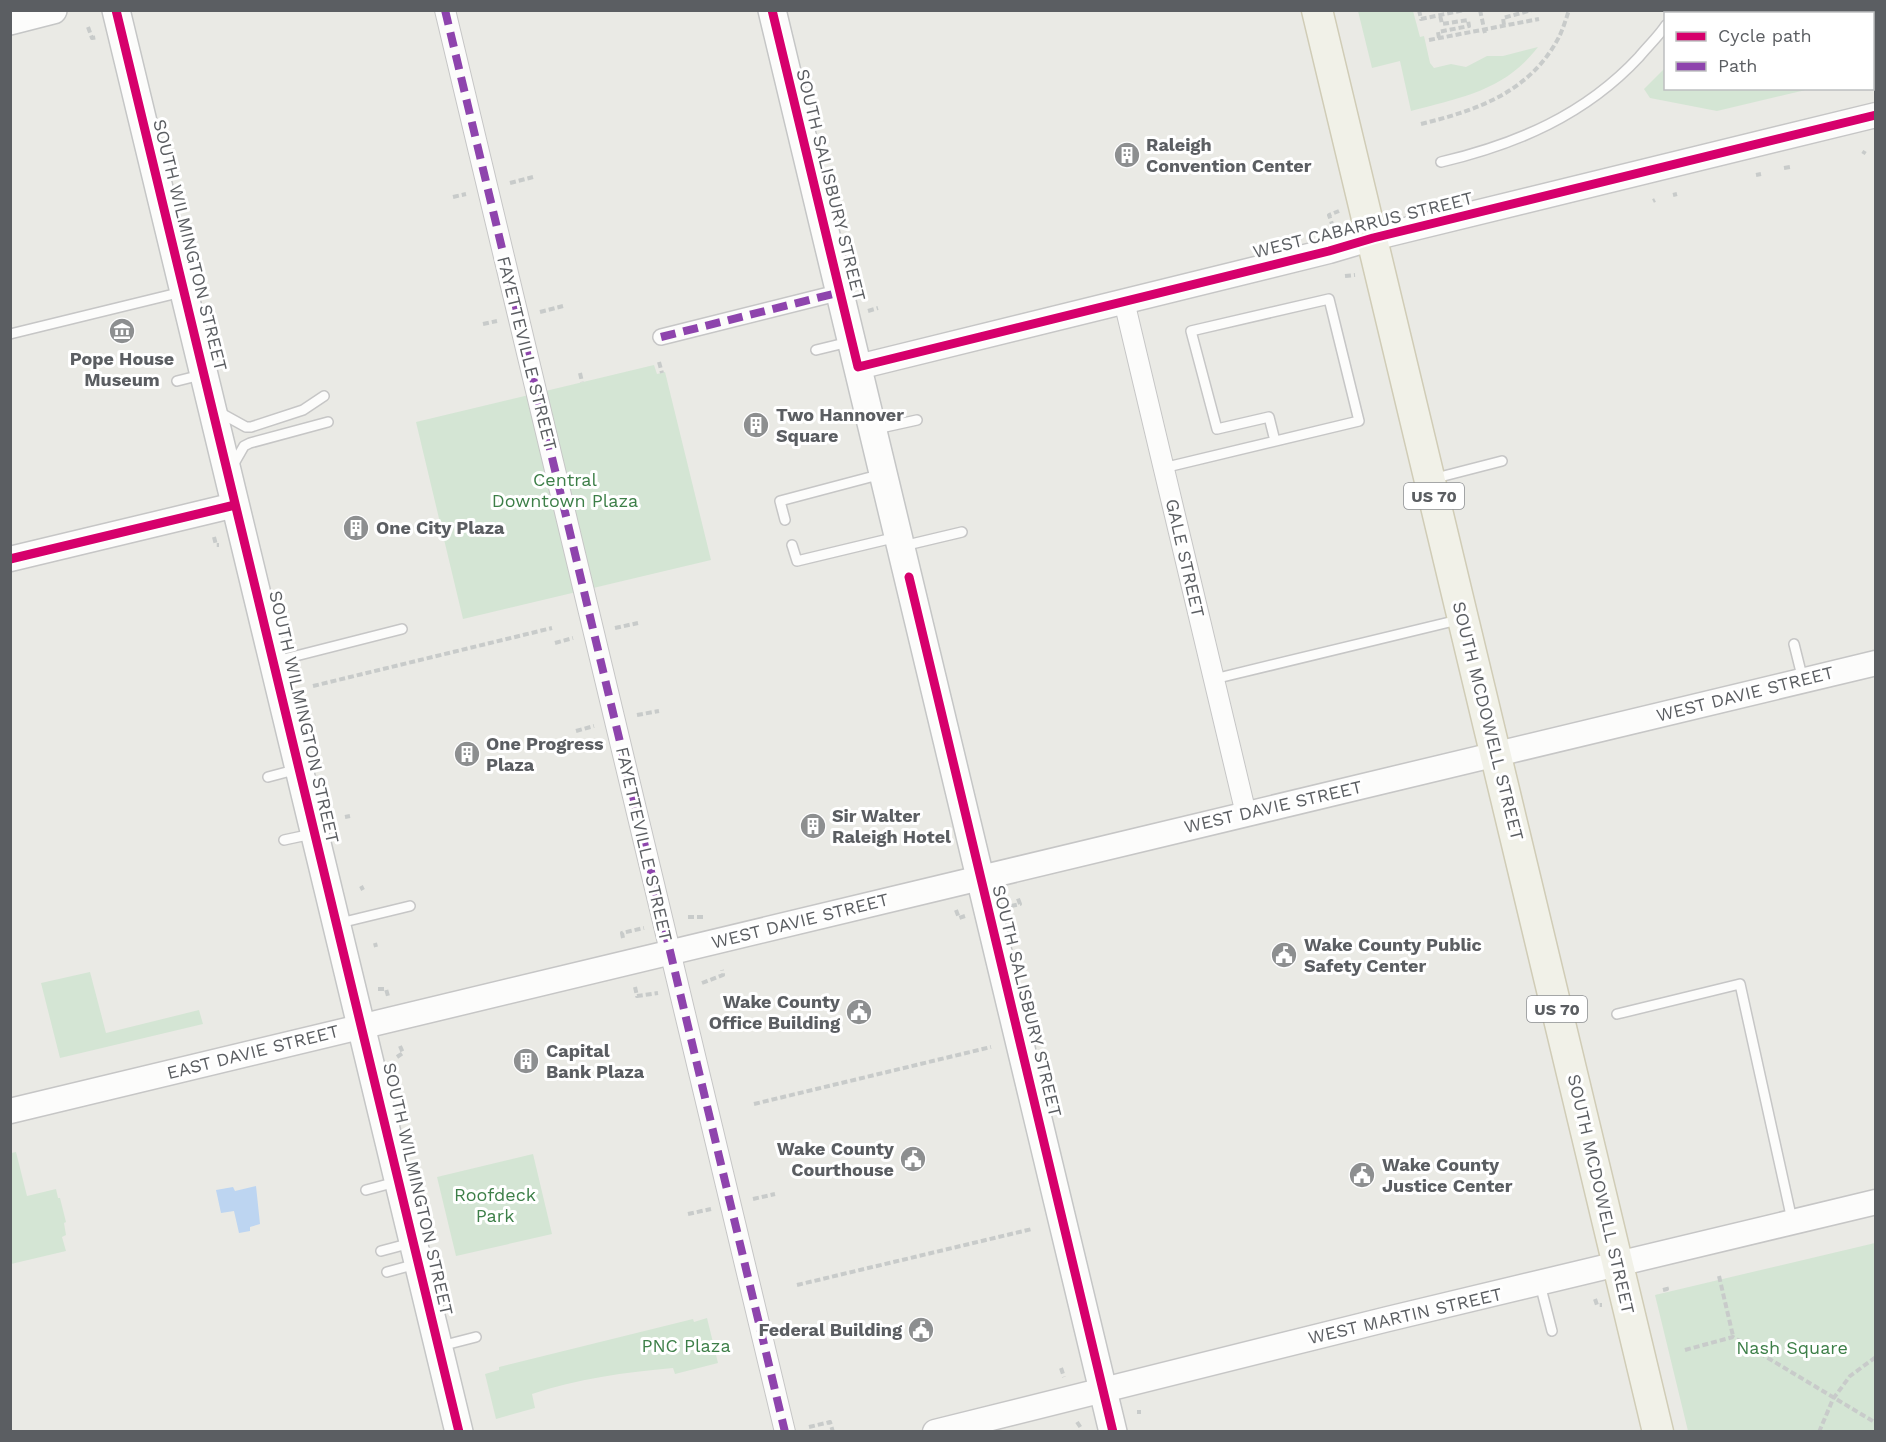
<svg xmlns="http://www.w3.org/2000/svg" width="1886" height="1442" font-family="'Work Sans',sans-serif">
	<style>
		.green { fill: #d4e5d4 }
		.water { fill: #bdd5f1 }
		.lines { fill: none; stroke-linecap: round; stroke-linejoin: round }
		.service-casing { stroke: #c6c6c6; stroke-width: 12 }
		.pedestrian-casing { stroke: #c6c6c6; stroke-width: 18 }
		.minor-casing { stroke: #c6c6c6; stroke-width: 22 }
		.tertiary-casing { stroke: #c6c6c6; stroke-width: 27 }
		.secondary-casing { stroke: #c5c6c6; stroke-width: 30 }
		.primary-casing { stroke: #d0ccb6; stroke-width: 33 }
		.path { stroke: #c8cbca; stroke-width: 4; stroke-dasharray: 6 3; stroke-linecap: butt }
		.service { stroke: #fcfcfb; stroke-width: 9 }
		.pedestrian { stroke: #fcfcfb; stroke-width: 15 }
		.minor { stroke: #fcfcfb; stroke-width: 20 }
		.tertiary { stroke: #fcfcfb; stroke-width: 24 }
		.secondary { stroke: #fcfcfb; stroke-width: 27 }
		.primary { stroke: #f1f1e8; stroke-width: 30 }
		.quiet { stroke: #8e44ad; stroke-width: 8; stroke-dasharray: 15 8; stroke-linecap: butt }
		.cycleway-casing { stroke: #fff; stroke-width: 13 }
		.cycleway { stroke: #d6006c; stroke-width: 9 }
		.labels { text-anchor: middle; stroke-width: 6; stroke-linejoin: round; paint-order: stroke }
		.shield { fill: #fff; stroke: #8c8e91; stroke-width: 1.5 }
		.shield-label { font-size: 16px; font-weight: bold; fill: #5b5e62 }
		.poi-label { font-size: 18px; font-weight: bold; fill: #5b5e62; stroke: #fff; text-anchor: start }
		.street-label { font-size: 18px; fill: #5b5e62; stroke: #fff }
		.park-label { font-size: 18px; fill: #3d7f48; stroke: #fff }
	</style>
	<rect width="100%" height="100%" fill="#eaeae5"/>
	<!-- green -->
	<path class="green" d="M1358,11H1413L1420,37L1424,36L1430,63L1434,68L1451,64L1466,67L1487,56H1503L1538,47C1504,91 1462,97 1411,111L1400,61L1372,68Z
		M1708,11L1821,10V13H1707Z
		M1665,68L1666,88L1810,89L1717,111L1650,98L1644,89Z
		M654,365L657,374L665,372L711,560L463,619L416,422Z
		M90,972L106,1033L199,1010L203,1024L60,1058L41,983Z
		M16,1152L27,1196L56,1189L58,1198H60L66,1222L64,1223L66,1235L62,1237L66,1251L11,1264V1153Z
		M533,1154L552,1234L456,1256L437,1177Z
		M1875,1243V1431H1688L1655,1295Z
		M707,1318L718,1363L675,1374L673,1368C626,1372 576,1379 532,1394L535,1408L496,1419L485,1374L499,1370V1367L693,1319L694,1322Z"/>
	<!-- water -->
	<path class="water" d="M256,1186L260,1224L250,1227V1231L239,1233L234,1211L221,1213L216,1190L233,1187L235,1191Z"/>
	<g class="lines">
		<!-- service casing -->
		<g class="service-casing">
			<path id="service" d="M1672,14L1674,10
				M1441,162C1517,144 1585,115 1639,57C1648,46 1658,37 1666,25
				M10,334L182,292
				M816,350L849,342
				M177,381L201,375
				M217,411L246,427H251L303,410L324,396
				M876,429L917,420
				M232,467L244,446L250,443L328,422
				M1163,468L1359,421L1329,299L1191,331L1217,429L1269,417L1275,441
				M1432,479L1502,461
				M785,520L780,501L882,474
				M792,545L797,561L897,537
				M903,546L962,532
				M1794,644L1803,680
				M276,661L402,629
				M1214,679L1458,620
				M268,777L298,769
				M284,840L312,834
				M340,923L410,906
				M1617,1014L1740,984L1792,1220
				M366,1190L396,1182
				M381,1251L411,1243
				M387,1272L416,1264
				M1540,1284L1552,1331
				M441,1346L476,1337"/>
		</g>
		<!-- pedestrian casing -->
		<g class="pedestrian-casing">
			<path id="pedestrian" d="M661,337L841,292"/>
		</g>
		<!-- minor casing -->
		<g class="minor-casing">
			<path id="minor" d="M445,10L785,1432
				M1124,301L1246,814"/>
		</g>
		<!-- tertiary casing -->
		<g class="tertiary-casing">
			<path id="tertiary" d="M858,367L1329,251L1373,238L1876,115
				M10,559L235,505
				M10,1111C631,959 1254,814 1876,663
				M935,1432L1388,1319L1876,1202"/>
		</g>
		<!-- secondary casing -->
		<g class="secondary-casing">
			<path id="secondary" d="M116,10L459,1432
				M772,10L1113,1432
				M10,21L53,10"/>
		</g>
		<!-- primary casing -->
		<g class="primary-casing">
			<path id="primary" d="M1317,10L1658,1432
				M1863,10V14
				M1872,56L1876,69"/>
		</g>
		<!-- path -->
		<path class="path" d="M1419,10L1421,19L1464,10
			M1480,10L1485,33
			M1501,10H1504
			M1504,25L1503,18L1532,10
			M88,27L92,38L98,37
			M1439,38L1438,32L1469,26L1468,20L1442,24L1440,15
			M1429,40L1539,19
			M1421,124C1478,110 1530,92 1559,37C1563,29 1566,19 1569,10
			M1863,154L1865,151
			M1784,168L1790,167
			M1756,175L1761,174
			M510,183L533,177
			M1673,195L1677,194
			M453,197L466,194
			M1653,201L1655,200
			M1333,227L1329,215L1339,211
			M1345,276L1355,275
			M868,311L878,308
			M540,312L563,306
			M483,324L497,321
			M659,362L662,373
			M580,373L582,382
			M214,537L216,545H219
			M615,628L638,623
			M555,643L573,638
			M313,686L552,628
			M637,715L659,711
			M576,731L594,726
			M345,817L350,816
			M361,886L363,890
			M1011,906L1020,904L1017,896
			M956,910L959,918L965,916
			M688,917H704
			M623,938L622,933L644,928
			M375,943L376,947
			M702,983L723,975L722,970
			M635,987L637,996L658,993
			M378,989H386L388,996
			M397,1057L403,1053L400,1046
			M754,1104L991,1047
			M753,1199L775,1194
			M688,1214L711,1209
			M1719,1276L1733,1336
			M797,1285L1032,1229
			M1663,1290L1667,1289L1666,1286
			M1595,1299L1597,1305H1602
			M1685,1350L1733,1337L1876,1423
			M1061,1368L1064,1377
			M1139,1414V1410
			M1077,1422L1081,1428
			M809,1427L830,1422L833,1432
			M1819,1432L1833,1399L1850,1376L1876,1357"/>
		<!-- service -->
		<use href="#service" class="service"/>
		<!-- pedestrian -->
		<use href="#pedestrian" class="pedestrian"/>
		<!-- minor -->
		<use href="#minor" class="minor"/>
		<!-- tertiary -->
		<use href="#tertiary" class="tertiary"/>
		<!-- secondary -->
		<use href="#secondary" class="secondary"/>
		<!-- primary -->
		<use href="#primary" class="primary"/>
		<!-- quiet -->
		<path class="quiet" d="M445,10L785,1432
			M661,337L841,292"/>
		<!-- cycleway casing -->
		<g class="cycleway-casing">
			<path id="cycleway" d="M116,10L459,1432
				M772,10L858,367L1329,251L1373,238L1876,115
				M10,559L235,505
				M909,577L1113,1432"/>
		</g>
		<!-- cycleway -->
		<use href="#cycleway" class="cycleway"/>
	</g>
	<!-- icons -->
	<defs>
		<g id="building-disc" transform="scale(1.35)"><circle r="9.5" fill="#8d8f90" stroke="#fff"/><path d="M-4-6H4V6H1V3H-1V6H-4ZM-2.5-4.3h1.7v1.8h-1.7ZM.8-4.3h1.7v1.8H.8ZM-2.5-1h1.7V.8h-1.7ZM.8-1h1.7V.8H.8Z" fill="#fff"/></g>
		<g id="museum-disc" transform="scale(1.35)"><circle r="9.5" fill="#8d8f90" stroke="#fff"/><path d="M0-6L6-3V-2H-6V-3ZM-5-1h2V3h-2ZM-1-1h2V3h-2ZM3-1h2V3H3ZM-6 4H6V6H-6Z" fill="#fff"/></g>
		<g id="civic-disc" transform="scale(1.35)"><circle r="9.5" fill="#8d8f90" stroke="#fff"/><path d="M-.6-6.5H3V-4.5H.6V-3L4-1V1h2V6H-6V1h2V-1L-.6-3ZM-1.2 2.5V6h2.4V2.5Z" fill="#fff"/></g>
	</defs>
	<g fill-rule="evenodd">
		<use href="#building-disc" x="1127" y="155"/>
		<use href="#museum-disc" x="122" y="331"/>
		<use href="#building-disc" x="756" y="425"/>
		<use href="#building-disc" x="356" y="528"/>
		<use href="#building-disc" x="467" y="754"/>
		<use href="#building-disc" x="813" y="826"/>
		<use href="#civic-disc" x="1284" y="955"/>
		<use href="#civic-disc" x="859" y="1012"/>
		<use href="#building-disc" x="526" y="1061"/>
		<use href="#civic-disc" x="913" y="1159"/>
		<use href="#civic-disc" x="1362" y="1175"/>
		<use href="#civic-disc" x="921" y="1330"/>
	</g>
	<g class="labels">
		<!-- shield labels -->
		<g class="shield">
			<rect x="1404" y="483" width="60" height="26" rx="4.5"/>
			<rect x="1527" y="996" width="60" height="26" rx="4.5"/>
		</g>
		<g class="shield-label">
			<text x="1434" y="502">US 70</text>
			<text x="1557" y="1015">US 70</text>
		</g>
		<!-- poi labels -->
		<g class="poi-label">
			<text x="1146" y="151">Raleigh<tspan x="1146" dy="21">Convention Center</tspan></text>
			<text x="122" y="365" text-anchor="middle">Pope House<tspan x="122" dy="21">Museum</tspan></text>
			<text x="776" y="421">Two Hannover<tspan x="776" dy="21">Square</tspan></text>
			<text x="376" y="534">One City Plaza</text>
			<text x="486" y="750">One Progress<tspan x="486" dy="21">Plaza</tspan></text>
			<text x="832" y="822">Sir Walter<tspan x="832" dy="21">Raleigh Hotel</tspan></text>
			<text x="1304" y="951">Wake County Public<tspan x="1304" dy="21">Safety Center</tspan></text>
			<text x="840" y="1008" text-anchor="end">Wake County<tspan x="840" dy="21">Office Building</tspan></text>
			<text x="546" y="1057">Capital<tspan x="546" dy="21">Bank Plaza</tspan></text>
			<text x="894" y="1155" text-anchor="end">Wake County<tspan x="894" dy="21">Courthouse</tspan></text>
			<text x="1382" y="1171">Wake County<tspan x="1382" dy="21">Justice Center</tspan></text>
			<text x="902" y="1336" text-anchor="end">Federal Building</text>
		</g>
		<!-- street labels -->
		<g class="street-label">
			<text transform="translate(831 185) rotate(76)" y="6">SOUTH SALISBURY STREET</text>
			<text transform="translate(1363 225) rotate(-14)" y="6">WEST CABARRUS STREET</text>
			<text transform="translate(190 245) rotate(76)" y="6">SOUTH WILMINGTON STREET</text>
			<text transform="translate(527 353) rotate(76)" y="6">FAYETTEVILLE STREET</text>
			<text transform="translate(1185 558) rotate(77)" y="6">GALE STREET</text>
			<text transform="translate(1745 694) rotate(-14)" y="6">WEST DAVIE STREET</text>
			<text transform="translate(304 717) rotate(77)" y="6">SOUTH WILMINGTON STREET</text>
			<text transform="translate(1488 721) rotate(76)" y="6">SOUTH MCDOWELL STREET</text>
			<text transform="translate(1273 807) rotate(-13)" y="6">WEST DAVIE STREET</text>
			<text transform="translate(644 844) rotate(77)" y="6">FAYETTEVILLE STREET</text>
			<text transform="translate(800 921) rotate(-14)" y="6">WEST DAVIE STREET</text>
			<text transform="translate(1027 1001) rotate(76)" y="6">SOUTH SALISBURY STREET</text>
			<text transform="translate(253 1052) rotate(-14)" y="6">EAST DAVIE STREET</text>
			<text transform="translate(418 1189) rotate(77)" y="6">SOUTH WILMINGTON STREET</text>
			<text transform="translate(1601 1194) rotate(77)" y="6">SOUTH MCDOWELL STREET</text>
			<text transform="translate(1405 1316) rotate(-13)" y="6">WEST MARTIN STREET</text>
		</g>
		<!-- park labels -->
		<g class="park-label">
			<text x="565" y="486">Central<tspan x="565" dy="21">Downtown Plaza</tspan></text>
			<text x="495" y="1201">Roofdeck<tspan x="495" dy="21">Park</tspan></text>
			<text x="686" y="1352">PNC Plaza</text>
			<text x="1792" y="1354">Nash Square</text>
		</g>
	</g>
	<!-- border -->
	<rect width="1886" height="1442" fill="none" stroke="#5b5e62" stroke-width="24"/>
	<!-- legend -->
	<rect x="1664" y="12" width="210" height="78" fill="#ffffff" stroke="#bdbfc0" stroke-width="1.5"/>
	<rect x="1676" y="32" width="30" height="9" fill="#d6006c" stroke="#bdbfc0" stroke-width="1.5"/>
	<text x="1718" y="42" font-size="18" fill="#5b5e62">Cycle path</text>
	<rect x="1676" y="62" width="30" height="9" fill="#8e44ad" stroke="#bdbfc0" stroke-width="1.5"/>
	<text x="1718" y="72" font-size="18" fill="#5b5e62">Path</text>
</svg>
